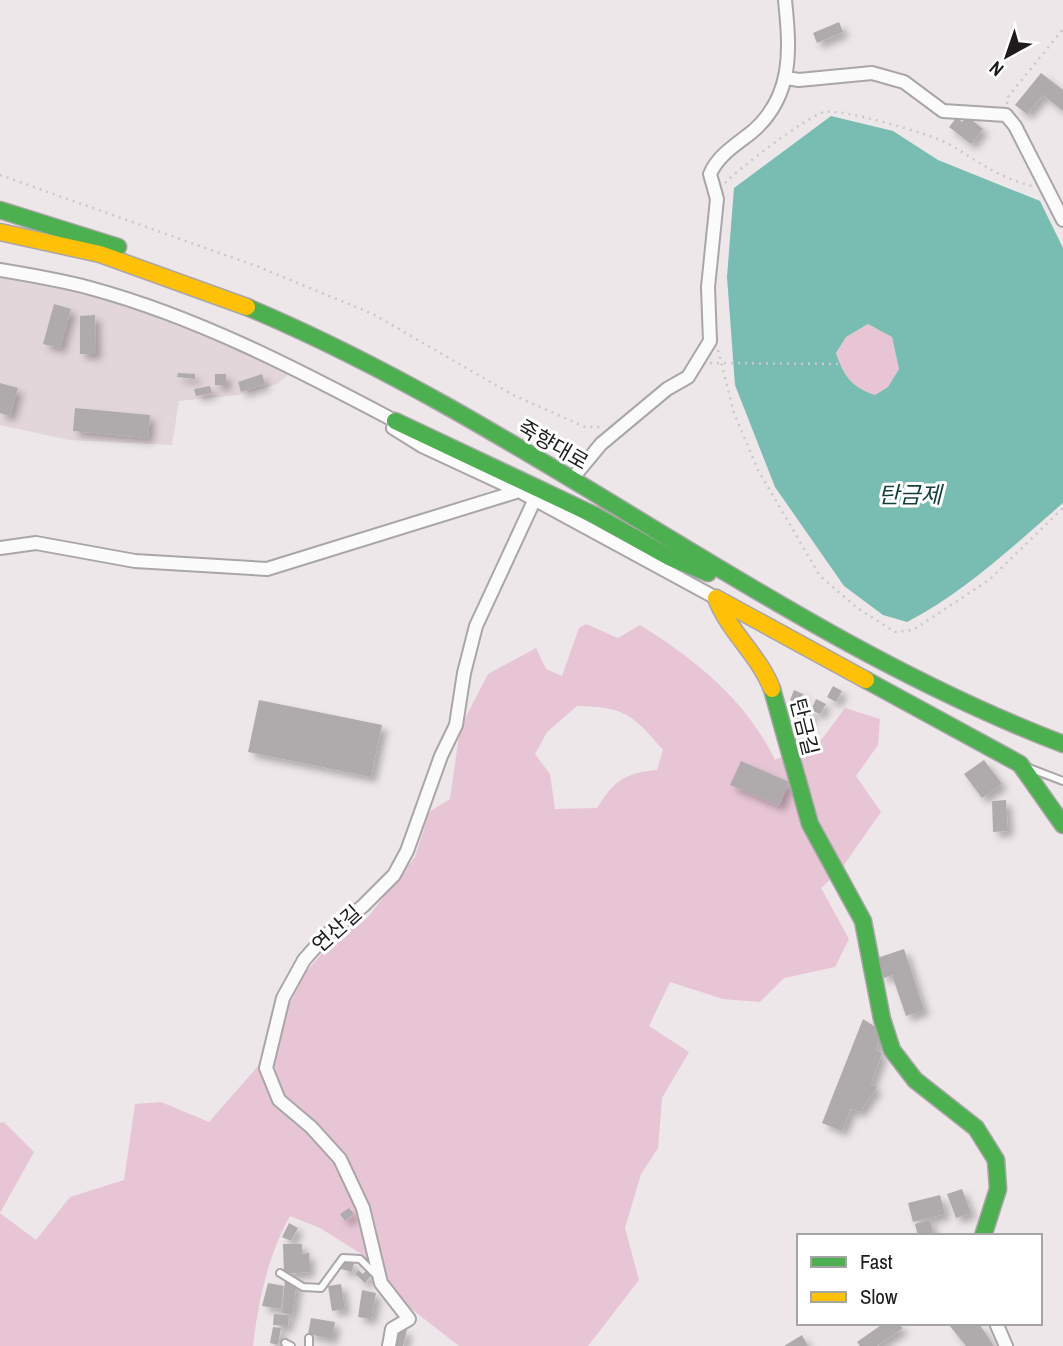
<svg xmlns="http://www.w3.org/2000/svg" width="1063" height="1346" font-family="'Archivo Narrow','Noto Sans KR',sans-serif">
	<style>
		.built { fill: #e3d6db }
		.green { fill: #e7c5d4; fill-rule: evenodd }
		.water { fill: #79bcb1; fill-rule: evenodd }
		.building { fill: #afabad; filter: url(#shadow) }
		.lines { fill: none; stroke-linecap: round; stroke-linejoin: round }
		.lane-casing { stroke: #aaa6a8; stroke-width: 10 }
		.street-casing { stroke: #aaa6a8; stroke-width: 16 }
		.fast-casing { stroke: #aaa6a8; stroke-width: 19 }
		.slow-casing { stroke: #aaa6a8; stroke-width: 19 }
		.path { stroke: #cac8c9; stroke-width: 2.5; stroke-dasharray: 2 5; stroke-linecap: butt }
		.lane { stroke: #fcfbfc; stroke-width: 6 }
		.street { stroke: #fcfbfc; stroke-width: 12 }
		.fast { stroke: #4caf50; stroke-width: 16 }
		.slow { stroke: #ffc107; stroke-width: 16 }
		.labels { text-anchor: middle; stroke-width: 6; stroke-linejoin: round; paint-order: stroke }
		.street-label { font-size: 21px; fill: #1e1b1c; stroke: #fff }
		.water-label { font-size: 23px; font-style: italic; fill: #113e37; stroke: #fff }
	</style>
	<defs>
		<filter id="shadow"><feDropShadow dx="5.5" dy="5.5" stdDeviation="3.5" flood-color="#0004"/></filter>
	</defs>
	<rect width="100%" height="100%" fill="#ede7ea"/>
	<!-- built -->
	<path class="built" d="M0,274L123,304L236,349L289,374L277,384L239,395L179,401L172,445L69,440L0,425Z"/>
	<!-- green -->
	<path class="green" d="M868,324L892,337L899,369L888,387L875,395C851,387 844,376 836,353L846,337Z
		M586,624L618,638L640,625C695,659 747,701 775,760L822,739L845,708L880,719L878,745L856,776L881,812L841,869L821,888L849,939L835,967L784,978L760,1002L723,999L670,982L649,1026L689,1052L662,1098L658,1148L641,1174L625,1228L639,1280L588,1346H459L396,1297L363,1255L320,1228L290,1216C268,1255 258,1302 253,1346H0V1123L4,1122L34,1152L0,1213L36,1240L70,1197L124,1180L135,1104L161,1102L209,1122L259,1065L305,973L333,940L368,917L415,857L429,812L450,799L460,728L488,674L536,648L546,669L562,676L579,628ZM577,706C625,707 632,714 663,750L657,770C624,773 614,781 597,808L555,809L550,774L535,754L547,732Z"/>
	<!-- water -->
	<path class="water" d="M831,116L893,131L938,160L1040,201L1063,248V503C1013,546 966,591 907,622L883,615L844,586L775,487L735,385L727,277L734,188ZM868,324L892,337L899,369L888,387L875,395C851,387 844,376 836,353L846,337Z"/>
	<!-- building -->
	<path class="building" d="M839,22L843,32L817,43L813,33Z
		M1041,73L1063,90V111L1043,95L1027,114L1015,105Z
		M967,116L983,129L971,144L949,127L957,117L962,122Z
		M54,304L71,309L60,348L43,344Z
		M95,315L96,354H80V316Z
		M178,373L195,374V379L177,377Z
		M215,374H226V385H215Z
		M262,374L265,384L241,392L238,382Z
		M0,383L18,388L10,416L0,413Z
		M210,386L212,393L196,396L194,389Z
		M75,408L150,415L148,438L73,431Z
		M833,686L842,691L836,702L827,697Z
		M794,690L803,694L799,704L790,700Z
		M816,699L826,704L820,714L811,710Z
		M259,700L382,725L371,777L248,752Z
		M798,706L812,713L807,724L792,717Z
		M984,760L1002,784L982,798L964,774Z
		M741,761L789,782L779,806L730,785Z
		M1006,800L1008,831L993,832L992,801Z
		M904,949L924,1010L906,1016L892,975L884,978L877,958Z
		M863,1019L882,1031L876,1050L882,1053L871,1084L877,1087L860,1112L851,1109L842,1131L822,1123Z
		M962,1189L971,1213L956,1218L947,1194Z
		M940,1195L945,1214L913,1222L908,1203Z
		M349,1208L354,1214L345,1221L340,1214Z
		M930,1220L934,1236H918L915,1224Z
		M289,1223L298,1228L291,1241L282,1237Z
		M283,1244H302V1254L309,1253V1272L284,1274Z
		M343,1260L354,1263L352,1272L341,1269Z
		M367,1269L372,1274L365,1283L355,1274L358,1270L363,1274Z
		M285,1280L297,1282L292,1315L282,1313Z
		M268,1283L284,1286L281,1309L262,1306Z
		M341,1284L345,1309L332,1311L328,1286Z
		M362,1290L376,1293L371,1319L358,1317Z
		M274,1314L289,1315L288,1326L273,1325Z
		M311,1318L335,1322L332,1339L308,1334Z
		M884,1323H897L903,1328L877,1346H860L857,1342Z
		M949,1325H980L994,1346H966Z
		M273,1327L281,1328L278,1345L270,1343Z
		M399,1328L407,1330L403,1346H393Z
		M802,1335L808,1346H784Z"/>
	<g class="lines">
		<!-- lane casing -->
		<g class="lane-casing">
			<path id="lane" d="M1029,768L1063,781
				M280,1273L303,1287L321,1288L343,1258L360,1259L375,1274
				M285,1343L291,1346
				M309,1346V1338"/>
		</g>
		<!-- street casing -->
		<g class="street-casing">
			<path id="street" d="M786,78L799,80L872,73L904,82L943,111L1006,115L1015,126L1063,220
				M0,270C30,275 60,280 90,288C197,317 297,369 395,421L393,428L422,446L519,491L716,598
				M572,479L601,444L667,389L688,377L710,341L708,287L717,199L710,174C718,155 737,144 752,132C794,96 790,49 785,0
				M0,548L36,543L135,561L267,569L519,491
				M996,1323L1006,1346
				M389,1346L392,1329L409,1319L381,1283L363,1208L340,1159L311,1127L279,1100L266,1068L283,998L304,960L326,935L363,906L394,875L407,851L441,756L456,725L464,673L476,626L540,488"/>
		</g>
		<!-- fast casing -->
		<g class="fast-casing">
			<path id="fast" d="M0,210L118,247
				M247,307C533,427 773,633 1063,744
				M395,421L594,515L669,557L708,573
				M866,680L1020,764L1063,825
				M772,689L810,824L863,921L882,1019L892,1050L915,1080L976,1128L996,1160L998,1189L983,1236"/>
		</g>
		<!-- slow casing -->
		<g class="slow-casing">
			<path id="slow" d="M0,232L100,254L247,307
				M772,689C759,655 729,632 716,598L866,680"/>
		</g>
		<!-- path -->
		<path class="path" d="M1007,104L1008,97L1063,29
			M0,175L259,267L373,314L513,395L585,427H600
			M725,183C738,169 806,117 824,112C841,108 930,134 947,143C978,161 997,177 1032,186
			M718,350L734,413L758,470L820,576L856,607L895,632L913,630L989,580L1063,508
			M710,363L840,364"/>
		<!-- lane -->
		<use href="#lane" class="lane"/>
		<!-- street -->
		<use href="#street" class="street"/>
		<!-- fast -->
		<use href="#fast" class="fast"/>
		<!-- slow -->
		<use href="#slow" class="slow"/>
	</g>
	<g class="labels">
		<!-- street labels -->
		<g class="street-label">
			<text transform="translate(553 445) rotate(30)" y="7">죽향대로</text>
			<text transform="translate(804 727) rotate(76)" y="7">탄금길</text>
			<text transform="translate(337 929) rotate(-42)" y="7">연산길</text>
		</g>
		<!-- water labels -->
		<g class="water-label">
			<text x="910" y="503">탄금제</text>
		</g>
	</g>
	<!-- legend -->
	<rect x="797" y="1234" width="245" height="91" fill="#ffffff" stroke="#a5a4a4" stroke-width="2"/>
	<rect x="811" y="1257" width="35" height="10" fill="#4caf50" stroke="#a5a4a4" stroke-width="2"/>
	<text x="860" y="1269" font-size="21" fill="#1e1b1c">Fast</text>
	<rect x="811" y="1292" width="35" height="10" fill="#ffc107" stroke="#a5a4a4" stroke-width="2"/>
	<text x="860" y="1304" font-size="21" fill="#1e1b1c">Slow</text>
	<!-- north arrow -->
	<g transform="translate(1007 56) rotate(220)" stroke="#ffffff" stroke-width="5" paint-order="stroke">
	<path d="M0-5L12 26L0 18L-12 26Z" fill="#1e1b1c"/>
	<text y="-10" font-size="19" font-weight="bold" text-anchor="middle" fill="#1e1b1c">N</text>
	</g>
</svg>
